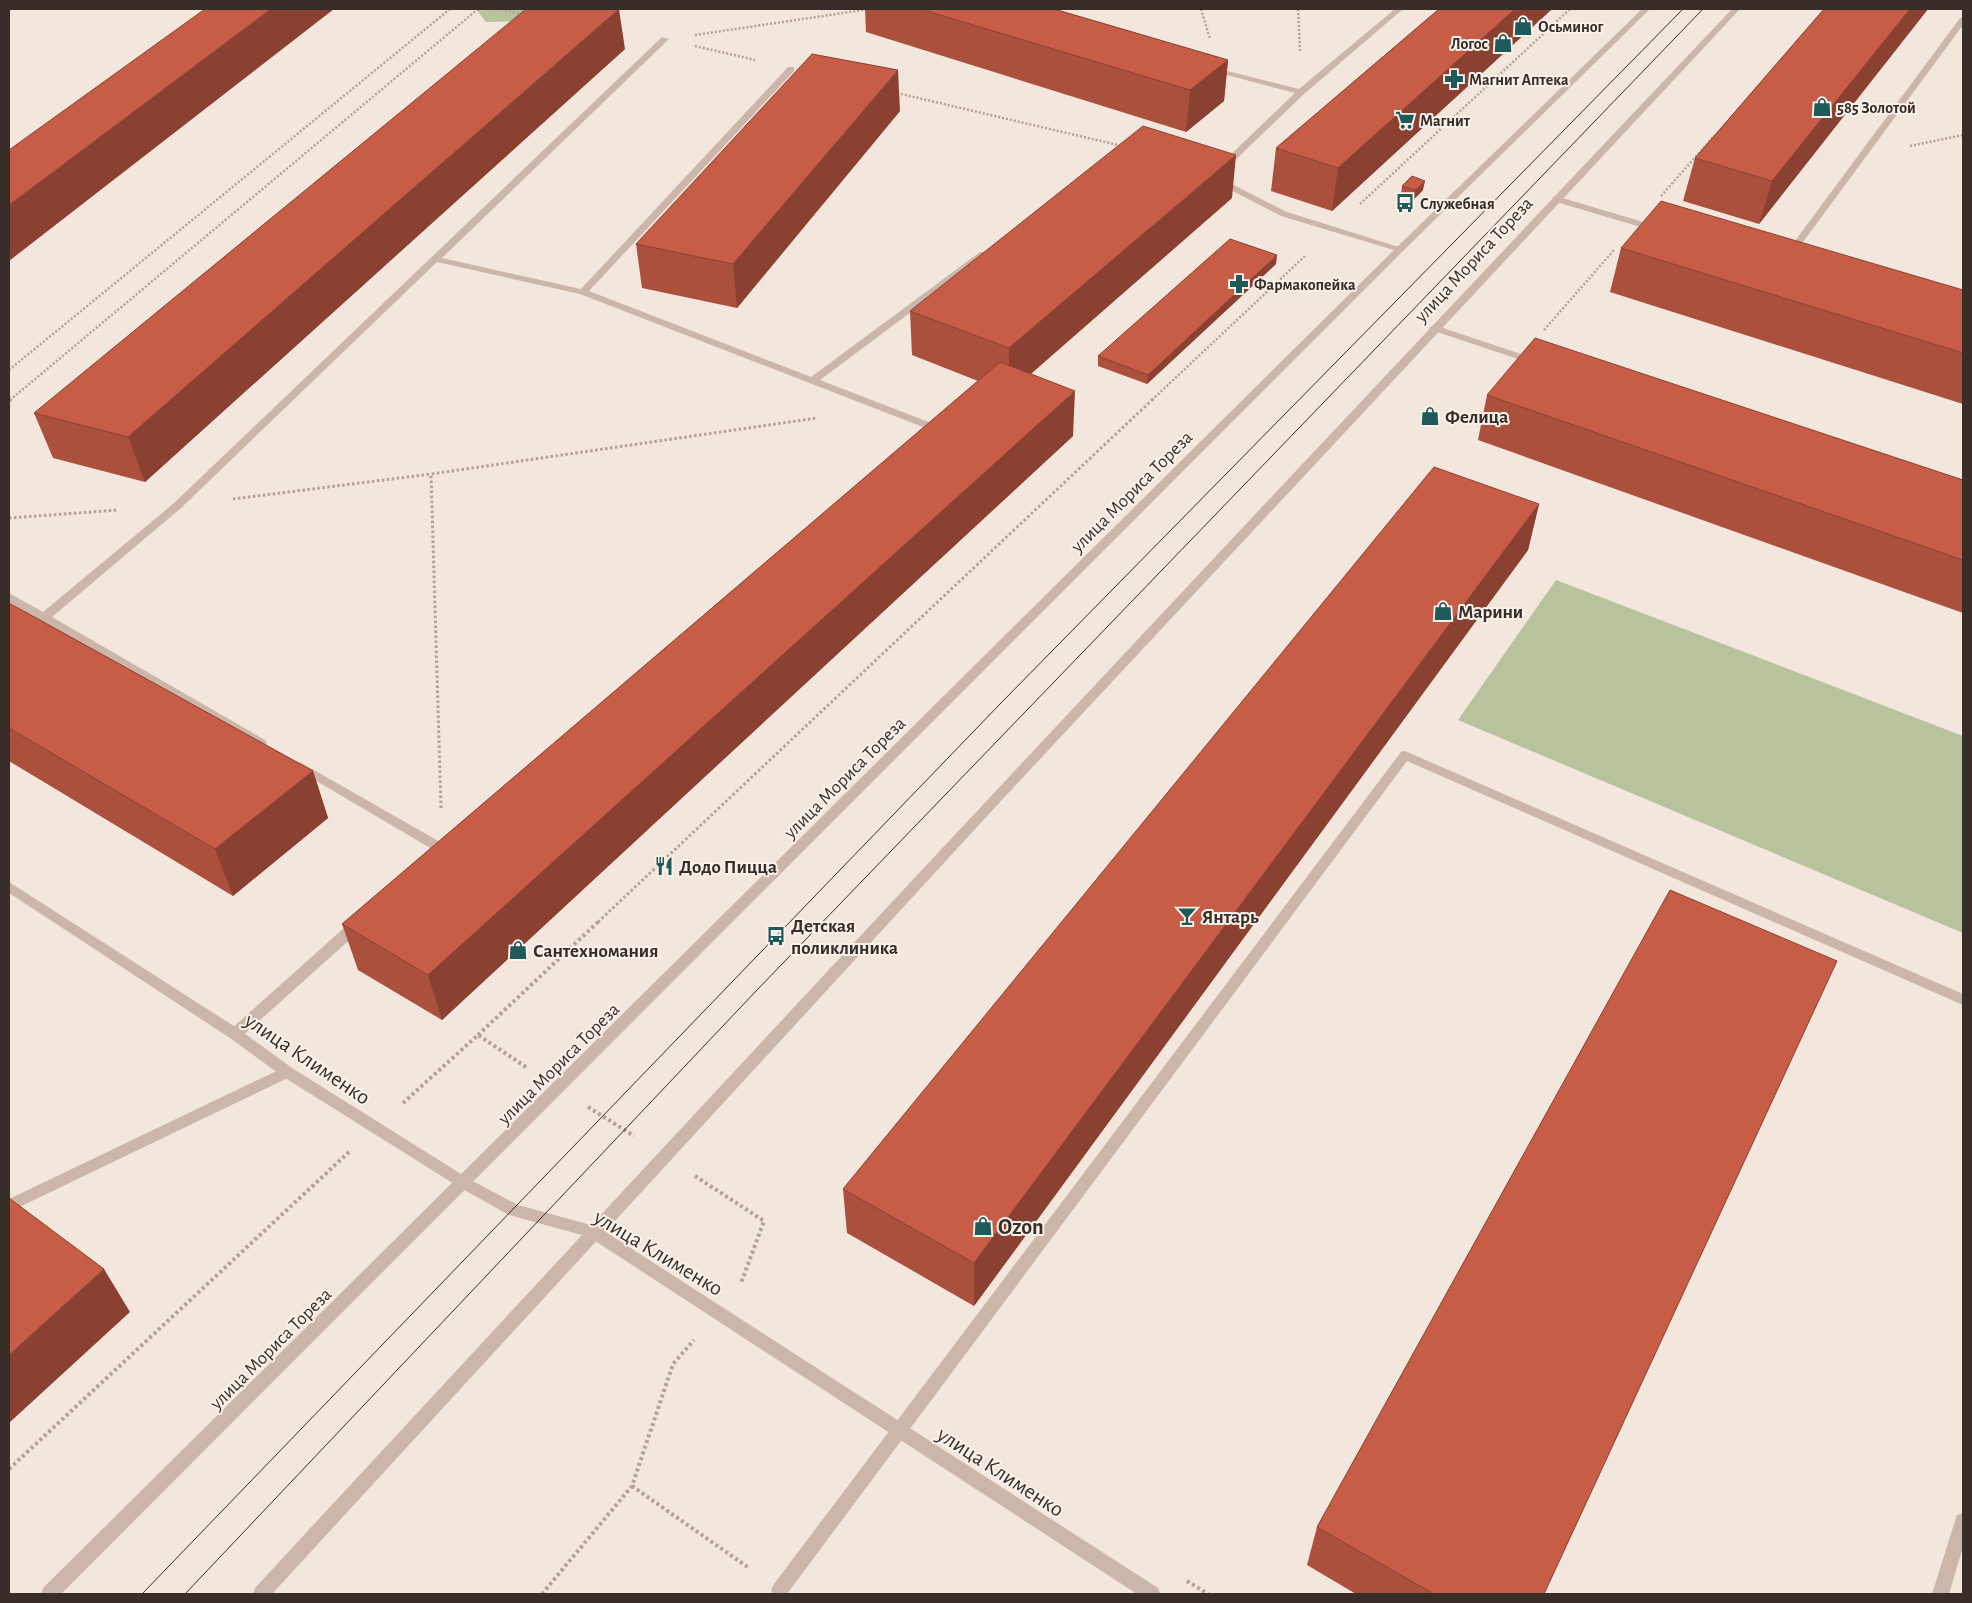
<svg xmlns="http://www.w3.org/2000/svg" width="1972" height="1603" font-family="'Alegreya Sans',sans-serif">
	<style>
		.green { fill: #b8c29d }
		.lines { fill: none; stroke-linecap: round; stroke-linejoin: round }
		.path-far2 { stroke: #b7a093; stroke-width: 2.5; stroke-dasharray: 2 2; stroke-linecap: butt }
		.path-far1 { stroke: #b7a093; stroke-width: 3; stroke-dasharray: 2.5 2.5; stroke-linecap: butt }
		.path { stroke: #b7a093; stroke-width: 4; stroke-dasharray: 3 3; stroke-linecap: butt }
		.service { fill: #cbb6a9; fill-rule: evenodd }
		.minor { fill: #cbb6a9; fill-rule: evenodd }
		.tertiary { fill: #cbb6a9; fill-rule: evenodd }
		.tram { stroke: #382d29; stroke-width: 1 }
		.wall { fill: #ab503d }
		.shaded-wall { fill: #8b4132 }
		.building { fill: #c75d47; stroke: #8b4132 }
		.labels { text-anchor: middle; stroke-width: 4; stroke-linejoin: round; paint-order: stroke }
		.far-poi-label { font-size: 16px; font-weight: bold; fill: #382d29; stroke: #faf1ea; text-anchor: start }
		.street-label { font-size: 19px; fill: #382d29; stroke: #faf1ea }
		.poi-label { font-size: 19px; font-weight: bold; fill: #382d29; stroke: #faf1ea; text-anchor: start }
		.near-street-label { font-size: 22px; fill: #382d29; stroke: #faf1ea }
		.near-poi-label { font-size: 22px; font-weight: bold; fill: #382d29; stroke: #faf1ea; text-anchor: start }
	</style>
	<rect width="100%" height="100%" fill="#f3e7dd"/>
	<!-- green -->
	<path class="green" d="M476,9H586L536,21L486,22Z
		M1556,580L1963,736V933L1458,720Z"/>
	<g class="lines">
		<!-- path-far2 -->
		<path class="path-far2" d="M497,9L524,14
			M1201,9L1210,39
			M1298,9L1300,51
			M695,35L870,9
			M695,46L755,60
			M897,93L1122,146
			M1910,146L1963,135
			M1661,196L1715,135
			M1360,204L1570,9
			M1544,330L1614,250
			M9,370L450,9
			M10,400L478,9
			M1152,400L1306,255"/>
		<!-- path-far1 -->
		<path class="path-far1" d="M9,401L12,399
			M233,499L431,474
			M9,518L118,510
			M441,808L431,474L817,418
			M598,922L1153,399"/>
		<!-- path -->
		<path class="path" d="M478,1035L599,921
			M403,1103L478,1035L526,1067
			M588,1107L634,1136
			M695,1176L764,1221L741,1283
			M9,1469L349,1152
			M632,1486L749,1568
			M1187,1581L1208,1594
			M542,1594L632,1486L673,1364L694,1340"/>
		<!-- service -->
		<path class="service" d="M1395,9H1403L1304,94L1226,169H1220V165L1295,93L1208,70V66L1299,89Z
			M1960,18H1963V25L1792,257H1786V253Z
			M662,37L669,39L442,258L581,289L788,67H794V71L589,291L811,377L980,252H986V256L820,380L939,426L940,428C936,433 932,437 925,435L924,433L928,429L580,294L437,262L181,508L52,617L265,740L267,743L265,746H257L9,602V593L43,612L173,504Z
			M1218,177L1287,212L1405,249L1400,252L1397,251L1281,216L1215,182L1214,180Z
			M1556,196L1660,227L1662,229L1657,232L1654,231L1553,201V197Z
			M1434,325L1539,360L1541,362L1539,364H1533L1431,330L1429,328Z
			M1405,751L1963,994V1005L1407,761L787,1594H773L771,1590L774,1584L1401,752Z
			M300,762L447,846L448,849L447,852H437L296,769L294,766Z
			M359,918L364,919L366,923L364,927L240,1038L235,1040L230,1038L228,1034L230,1030L354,919Z
			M287,1066L292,1068L294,1072L292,1076L9,1212V1199Z
			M1963,1513V1547L1949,1594H1932L1955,1521L1957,1515Z"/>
		<!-- minor -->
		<path class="minor" d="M9,882L240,1030L292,1068L469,1179L518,1205L598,1227L1158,1588L1160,1594H1137L589,1237L509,1215L459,1187L282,1076L230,1038L9,893Z"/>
		<!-- tertiary -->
		<path class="tertiary" d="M1642,9H1650L1403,251L61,1594H41L43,1588L1397,247Z
			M1732,9H1740L1000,802L272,1594H253L255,1588C744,1059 1236,532 1732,9Z"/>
		<!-- tram -->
		<path class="tram" d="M142,1594L1000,704L1683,9
			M185,1594L757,990L1703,9"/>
	</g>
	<!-- wall -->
	<path class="wall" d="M865,9H1054L1228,60L1224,101L1186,132L866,32Z
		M1439,9H1552L1332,211L1271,191L1276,148Z
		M1824,9H1928L1759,224L1683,201L1695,158Z
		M625,49L145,482L53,458L34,413Z
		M900,111L737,308L642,288L636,244Z
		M1402,186L1423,190L1414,199L1401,195Z
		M1232,198L1030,374L1073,436L442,1020L358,970L342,924L978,381L912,355L910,311Z
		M1621,248L1963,290V404L1610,292Z
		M1276,264L1147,384L1098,366V356Z
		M1487,395L1963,480V613L1478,440Z
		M1539,504L1528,550L974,1306L847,1233L843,1189Z
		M9,603L313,771L328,818L233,896L9,761Z
		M1317,1527L1544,1594H1356L1307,1565Z"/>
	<!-- shaded-wall -->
	<path class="shaded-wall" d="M271,9H334L9,261V205Z
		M619,9L625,49L145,482L128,437Z
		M1515,9H1552L1332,211L1338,168Z
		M1910,9H1928L1759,224L1772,181Z
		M1228,60L1224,101L1186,132L1190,90Z
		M898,70L900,111L737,308L733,264Z
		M1236,155L1232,198L1009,393V348Z
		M1425,181L1423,190L1414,199L1415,190Z
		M1277,255L1276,264L1147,384L1148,375Z
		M1075,391L1073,436L442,1020L428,975Z
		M1539,504L1528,550L974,1306V1263Z
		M313,771L328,818L233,896L215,849Z
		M104,1269L130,1312L9,1423V1355Z"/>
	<!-- building -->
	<path class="building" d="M205,9H271L9,205V150Z
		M526,9H619L128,437L34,413Z
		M920,9H1054L1228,60L1190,90Z
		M1439,9H1515L1338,168L1276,148Z
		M1824,9H1910L1772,181L1695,158Z
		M812,54L898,70L733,264L636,244Z
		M1143,126L1236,155L1009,348L910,311Z
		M1412,176L1425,181L1415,190L1402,186Z
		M1661,201L1963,290V353L1621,248Z
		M1230,239L1277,255L1148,375L1098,356Z
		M1535,338L1963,480V560L1487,395Z
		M1000,362L1075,391L428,975L342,924Z
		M1434,467L1539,504L974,1263L843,1189Z
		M9,603L313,771L215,849L9,728Z
		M1670,890L1837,961L1544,1594H1434L1317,1527Z
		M9,1198L104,1269L9,1355Z"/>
	<!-- icons -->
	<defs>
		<g id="shop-bare" transform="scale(1.5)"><path d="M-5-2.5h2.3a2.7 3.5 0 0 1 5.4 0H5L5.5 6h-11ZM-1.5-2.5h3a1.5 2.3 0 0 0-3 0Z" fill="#1e5a5a" stroke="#faf1ea" stroke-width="2.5" paint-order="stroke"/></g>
		<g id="pharmacy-bare" transform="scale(1.5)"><path d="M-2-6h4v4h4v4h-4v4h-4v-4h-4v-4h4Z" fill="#1e5a5a" stroke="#faf1ea" stroke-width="2.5" paint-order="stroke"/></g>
		<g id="supermarket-bare" transform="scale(1.5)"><path d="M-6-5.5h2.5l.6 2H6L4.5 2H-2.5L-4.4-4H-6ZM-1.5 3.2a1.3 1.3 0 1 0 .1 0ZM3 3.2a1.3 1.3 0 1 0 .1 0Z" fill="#1e5a5a" stroke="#faf1ea" stroke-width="2.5" paint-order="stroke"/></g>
		<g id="bus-bare" transform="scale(1.5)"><path d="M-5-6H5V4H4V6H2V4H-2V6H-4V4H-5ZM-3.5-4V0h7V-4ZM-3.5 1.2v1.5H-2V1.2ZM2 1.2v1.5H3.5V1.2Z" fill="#1e5a5a" stroke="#faf1ea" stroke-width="2.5" paint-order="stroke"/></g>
		<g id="restaurant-bare" transform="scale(1.5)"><path d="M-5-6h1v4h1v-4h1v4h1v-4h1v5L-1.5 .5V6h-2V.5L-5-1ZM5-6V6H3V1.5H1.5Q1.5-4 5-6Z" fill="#1e5a5a" stroke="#faf1ea" stroke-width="2.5" paint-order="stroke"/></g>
		<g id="bar-bare" transform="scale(1.5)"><path d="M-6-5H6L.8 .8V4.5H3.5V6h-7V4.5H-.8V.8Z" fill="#1e5a5a" stroke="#faf1ea" stroke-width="2.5" paint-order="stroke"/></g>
	</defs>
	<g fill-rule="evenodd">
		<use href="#shop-bare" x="1523" y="26"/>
		<use href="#shop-bare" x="1503" y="43"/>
		<use href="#pharmacy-bare" x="1454" y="79"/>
		<use href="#shop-bare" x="1822" y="107"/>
		<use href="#supermarket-bare" x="1405" y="120"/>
		<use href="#bus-bare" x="1405" y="203"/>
		<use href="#pharmacy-bare" x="1239" y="284"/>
		<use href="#shop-bare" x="1430" y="416"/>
		<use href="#shop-bare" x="1443" y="611"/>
		<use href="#restaurant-bare" x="664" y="866"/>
		<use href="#bar-bare" x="1187" y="916"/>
		<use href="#bus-bare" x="776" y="936"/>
		<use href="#shop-bare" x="518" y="950"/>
		<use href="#shop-bare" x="983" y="1226"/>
	</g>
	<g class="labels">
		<!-- far-poi labels -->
		<g class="far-poi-label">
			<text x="1538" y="32">Осьминог</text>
			<text x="1488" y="49" text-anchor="end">Логос</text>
			<text x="1469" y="85">Магнит Аптека</text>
			<text x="1837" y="113">585 Золотой</text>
			<text x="1420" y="126">Магнит</text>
			<text x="1420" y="209">Служебная</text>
			<text x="1254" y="290">Фармакопейка</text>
		</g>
		<!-- street labels -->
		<g class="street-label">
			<text transform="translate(1473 259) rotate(-47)" y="7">улица Мориса Тореза</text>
			<text transform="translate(1131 491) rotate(-45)" y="7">улица Мориса Тореза</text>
			<text transform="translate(844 777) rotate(-45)" y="7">улица Мориса Тореза</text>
			<text transform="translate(558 1063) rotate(-45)" y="7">улица Мориса Тореза</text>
			<text transform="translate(270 1348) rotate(-45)" y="7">улица Мориса Тореза</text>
		</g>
		<!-- poi labels -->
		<g class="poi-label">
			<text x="1445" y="423">Фелица</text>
			<text x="1458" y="618">Марини</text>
			<text x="679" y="873">Додо Пицца</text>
			<text x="1202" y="923">Янтарь</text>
			<text x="791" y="932">Детская<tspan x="791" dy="22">поликлиника</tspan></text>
			<text x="533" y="957">Сантехномания</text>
		</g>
		<!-- near-street labels -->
		<g class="near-street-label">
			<text transform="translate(308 1058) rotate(34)" y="8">улица Клименко</text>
			<text transform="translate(659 1252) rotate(31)" y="8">улица Клименко</text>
			<text transform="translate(1001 1471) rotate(33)" y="8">улица Клименко</text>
		</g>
		<!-- near-poi labels -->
		<g class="near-poi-label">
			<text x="998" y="1234">Ozon</text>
		</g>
	</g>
	<!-- border -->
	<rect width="1972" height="1603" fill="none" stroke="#382d29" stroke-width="20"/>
</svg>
